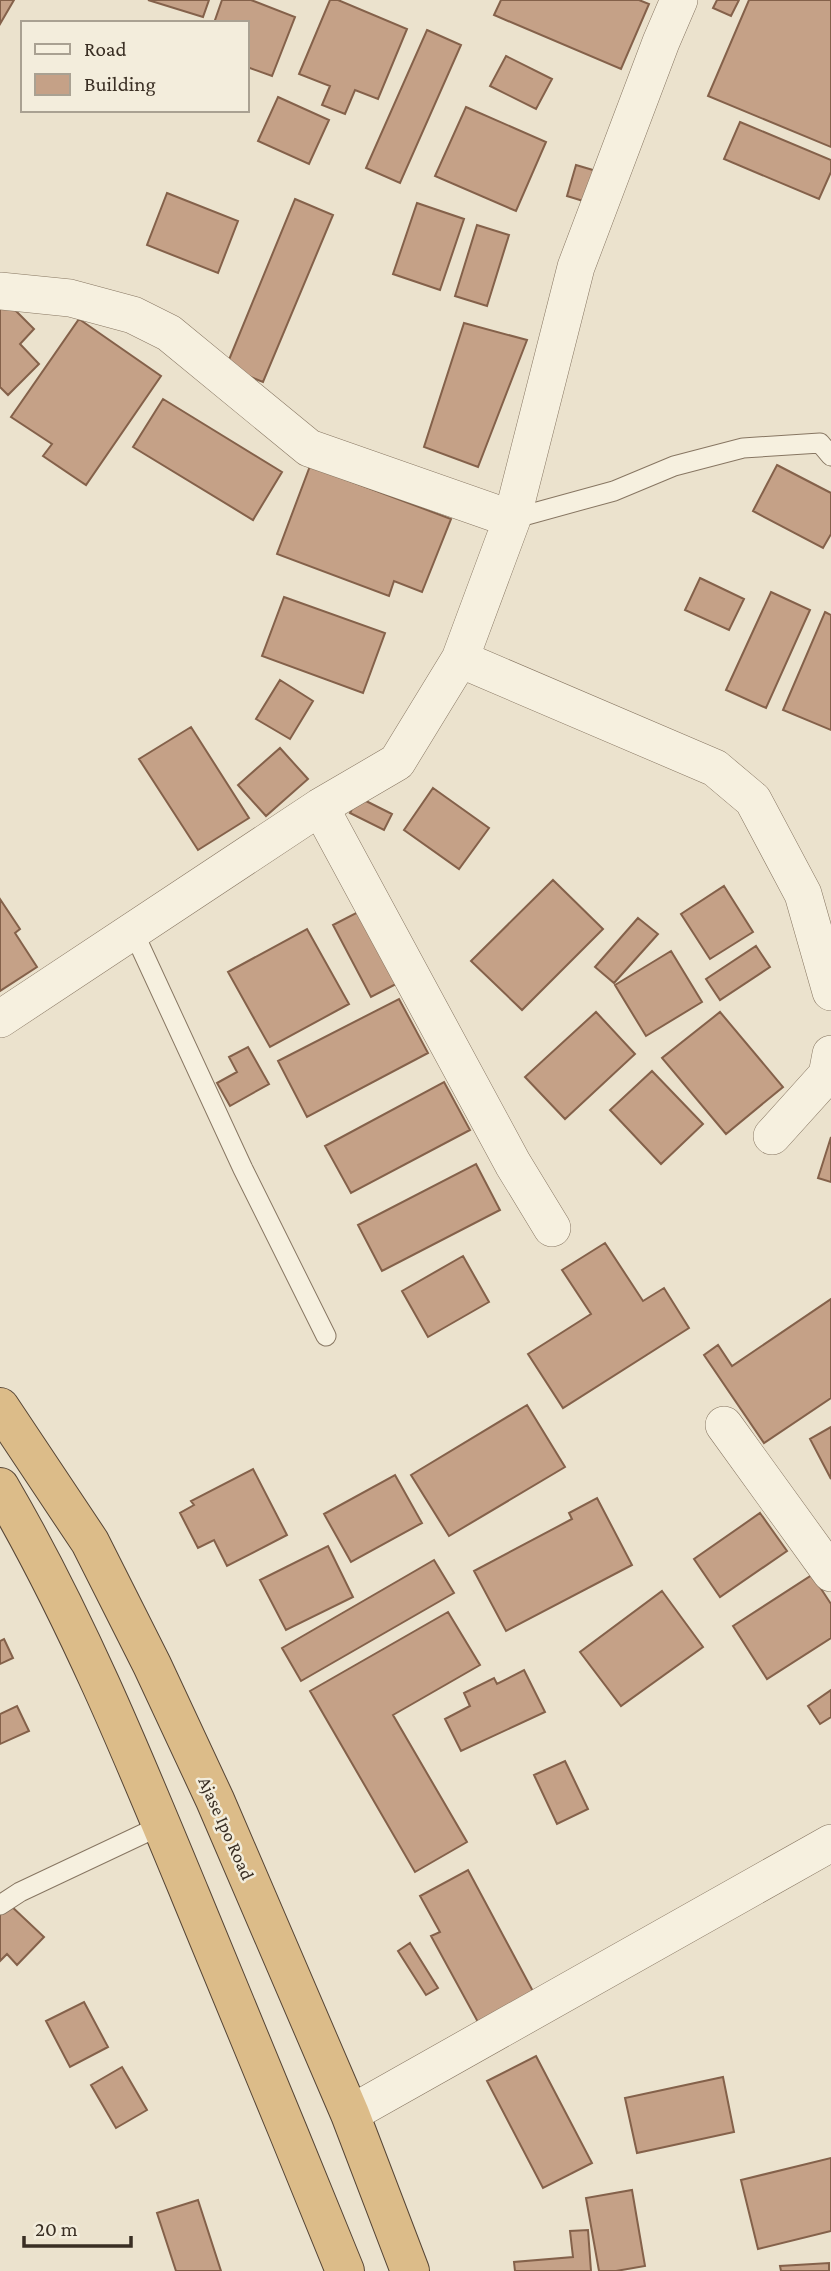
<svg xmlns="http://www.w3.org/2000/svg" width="831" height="2271" font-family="'Crimson Pro',serif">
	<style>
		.building { fill: #c5a187; stroke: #84614a; stroke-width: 2 }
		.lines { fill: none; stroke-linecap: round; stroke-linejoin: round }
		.service-casing { stroke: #877662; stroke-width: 21 }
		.minor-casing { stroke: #877662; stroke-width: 38 }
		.trunk-casing { stroke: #564535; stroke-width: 40 }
		.service { stroke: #f6f0df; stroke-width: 19 }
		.minor { stroke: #f6f0df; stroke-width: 37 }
		.trunk { stroke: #dcbc89; stroke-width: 38 }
		.labels { text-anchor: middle; stroke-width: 5; stroke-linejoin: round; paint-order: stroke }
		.street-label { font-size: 19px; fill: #392e23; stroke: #f3eddc }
	</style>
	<rect width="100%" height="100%" fill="#ebe2cd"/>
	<!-- building -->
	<path class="building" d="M0,0H14L0,24Z
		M148,0H209L203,17Z
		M222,0H251L295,17L272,76L247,67V23H214Z
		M330,0H338L407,29L378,99L355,90L345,114L322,105L330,86L299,74Z
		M501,0H639L649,4L621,69L494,15Z
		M717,0H739L731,16L713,8Z
		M749,0H831V147L708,96Z
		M427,30L461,45L400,183L366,168Z
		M506,56L552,79L536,109L490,86Z
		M278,97L329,120L309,164L258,141Z
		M466,107L546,142L516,211L435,176Z
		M740,122L831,160V172L819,199L724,159Z
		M576,165L603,173L593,204L567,196Z
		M167,193L238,221L218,273L147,245Z
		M295,199L333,215L263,382L226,367Z
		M417,203L464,219L440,290L393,274Z
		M477,225L509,235L487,306L455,296Z
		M7,302L34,329L20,344L39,364L8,395L0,387V309Z
		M79,319L161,376L86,485L43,456L52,444L11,417Z
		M464,323L527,340L478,467L424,447Z
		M163,399L282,472L253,520L133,447Z
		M777,465L831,493V534L823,548L753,511Z
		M310,466L451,519L422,592L394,581L389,596L277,554Z
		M700,578L744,599L729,630L685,610Z
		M771,592L810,610L766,708L726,690Z
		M284,597L385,633L363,693L262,656Z
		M825,612L831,615V730L783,710Z
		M280,680L313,701L290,739L256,719Z
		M191,727L249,818L198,850L139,759Z
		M280,748L308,779L266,816L238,785Z
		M433,788L489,828L459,869L404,830Z
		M358,797L392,814L384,830L350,813Z
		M553,880L603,929L522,1010L471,961Z
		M724,886L753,932L710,959L681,914Z
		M0,899L20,929L15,933L37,967L0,991Z
		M360,911L398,983L371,997L333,925Z
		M638,918L658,934L614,983L595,967Z
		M307,929L349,1004L270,1047L228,972Z
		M756,946L770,967L720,1000L706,979Z
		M671,951L702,1002L646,1036L615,985Z
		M399,999L428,1053L307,1117L278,1061Z
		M596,1012L635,1054L565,1119L525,1077Z
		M720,1012L783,1087L726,1134L662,1058Z
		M248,1047L269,1084L230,1106L217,1083L237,1072L229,1057Z
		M652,1071L703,1124L661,1164L610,1110Z
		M444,1082L470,1130L351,1193L325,1146Z
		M831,1137V1182L818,1178Z
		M476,1164L500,1210L382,1271L358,1225Z
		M605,1243L643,1301L664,1288L689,1328L563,1408L528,1354L591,1314L562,1270Z
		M463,1256L489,1302L428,1337L402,1291Z
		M831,1299V1398L764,1443L704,1355L718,1345L732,1366Z
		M527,1405L565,1467L449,1536L411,1475Z
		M831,1427V1479L810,1439Z
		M253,1469L287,1535L227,1566L214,1540L198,1548L180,1513L194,1505L191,1501Z
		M395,1475L422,1523L351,1562L324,1514Z
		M597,1498L632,1565L506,1631L474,1571L572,1519L569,1513Z
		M760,1513L787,1551L720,1597L694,1559Z
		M328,1546L353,1597L286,1630L260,1580Z
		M434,1560L454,1593L301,1681L282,1648Z
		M812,1575L831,1604V1638L767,1679L733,1626Z
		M662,1591L703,1647L621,1706L580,1652Z
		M448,1612L480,1665L393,1715L467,1842L415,1872L310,1691Z
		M4,1639L13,1658L0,1664V1641Z
		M524,1670L545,1712L461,1751L445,1719L470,1706L464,1693L494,1678L497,1684Z
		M831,1690V1717L820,1724L808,1706Z
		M17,1706L29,1731L0,1744V1714Z
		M565,1761L588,1809L557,1824L534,1775Z
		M468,1870L535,1995L479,2024L431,1936L440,1932L420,1896Z
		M9,1904L44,1937L17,1965L7,1954L0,1961V1914Z
		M410,1943L438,1988L426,1995L398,1951Z
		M84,2002L108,2047L70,2067L46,2021Z
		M536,2056L592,2163L543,2188L487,2081Z
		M122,2067L147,2110L116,2128L91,2085Z
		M723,2077L734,2132L637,2153L625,2098Z
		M831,2158V2231L758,2249L741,2180Z
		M632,2190L645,2266L616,2271H599L586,2198Z
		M198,2200L221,2271H176L157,2213Z
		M588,2230L591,2271H515L514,2262L573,2257L570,2231Z
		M829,2263V2271H781L780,2266Z"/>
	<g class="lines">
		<!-- service casing -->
		<g class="service-casing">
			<path id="service" d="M512,519L614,491L674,466L743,448L820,443L831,456
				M133,931L243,1169L326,1336
				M0,1905L20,1892L162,1825"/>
		</g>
		<!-- minor casing -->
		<g class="minor-casing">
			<path id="minor" d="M0,291L70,298L133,315L169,333L309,448L512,519
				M460,659L715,768L753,800L803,894L831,992
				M320,807L513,1164L552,1228
				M0,1019L320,807L397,762L460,659L512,519L576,267L661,42L679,0
				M772,1136L827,1075L831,1054
				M724,1425L831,1573
				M350,2114L831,1843"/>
		</g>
		<!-- trunk casing -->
		<g class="trunk-casing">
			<path id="trunk" d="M0,1407L90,1542L152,1665L215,1800L350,2114L410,2271
				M0,1487C76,1617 133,1756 190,1894C242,2020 294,2145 345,2271"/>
		</g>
		<!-- service -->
		<use href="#service" class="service"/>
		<!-- minor -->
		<use href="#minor" class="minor"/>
		<!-- trunk -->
		<use href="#trunk" class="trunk"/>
	</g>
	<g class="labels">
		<!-- street labels -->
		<g class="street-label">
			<text transform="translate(227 1828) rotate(66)" y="7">Ajase Ipo Road</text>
		</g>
	</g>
	<!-- legend -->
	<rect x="21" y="21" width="228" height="91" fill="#f3eddc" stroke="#a9a192" stroke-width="2"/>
	<rect x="35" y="44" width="35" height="10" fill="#f6f0df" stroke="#a9a192" stroke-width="2"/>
	<text x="84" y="56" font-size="21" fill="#392e23">Road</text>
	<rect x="35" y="74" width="35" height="21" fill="#c5a187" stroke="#a9a192" stroke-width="2"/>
	<text x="84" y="91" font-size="21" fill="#392e23">Building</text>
	<!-- scale -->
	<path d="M24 2236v10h107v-10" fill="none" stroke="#392e23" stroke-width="3.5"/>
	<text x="35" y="2236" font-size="21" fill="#392e23" stroke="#f3eddc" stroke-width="5" paint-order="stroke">20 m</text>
</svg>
